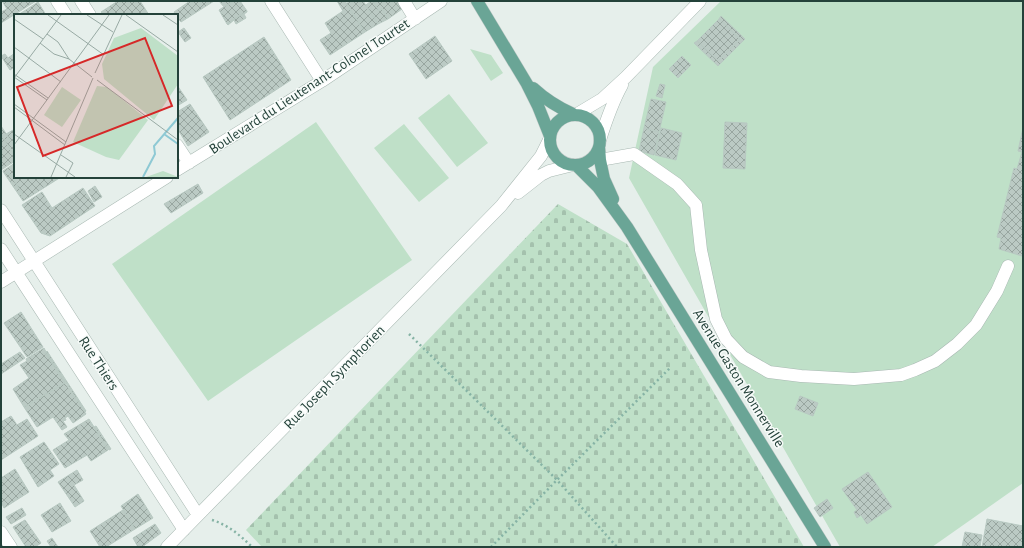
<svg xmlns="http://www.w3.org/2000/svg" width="1024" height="548" font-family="'Alegreya Sans',sans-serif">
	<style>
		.green { fill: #bfe0c8 }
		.cemetery { fill: url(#cemetery-stones) }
		.building { fill: url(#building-cross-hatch); stroke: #b8c9c2 }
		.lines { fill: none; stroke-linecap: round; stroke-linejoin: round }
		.minor-casing { stroke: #a8b8b2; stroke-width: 13 }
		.major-casing { stroke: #c2cac8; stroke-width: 13 }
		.path { stroke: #86b3a5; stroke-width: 2.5; stroke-dasharray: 2 3; stroke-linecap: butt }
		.minor { stroke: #fff; stroke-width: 12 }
		.major { stroke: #6aa596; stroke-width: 12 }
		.labels { text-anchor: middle; stroke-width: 3; stroke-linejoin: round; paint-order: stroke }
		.street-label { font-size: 15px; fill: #24423a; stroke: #f7fbf9 }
		.inset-river { fill: none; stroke: #8ec9d4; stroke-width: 2 }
		.inset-road { fill: none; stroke: #98aaa4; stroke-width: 1 }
		.view { fill: #d62828; fill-opacity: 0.15; stroke: #d62828; stroke-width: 2 }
		.inset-edge { fill: none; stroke: #24423a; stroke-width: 2 }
	</style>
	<defs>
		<pattern id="cemetery-stones" width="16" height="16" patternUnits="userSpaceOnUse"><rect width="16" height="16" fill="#bfe0c8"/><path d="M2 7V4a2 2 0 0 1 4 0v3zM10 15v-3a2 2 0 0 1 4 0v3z" fill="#a4c1ad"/></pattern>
		<pattern id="building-cross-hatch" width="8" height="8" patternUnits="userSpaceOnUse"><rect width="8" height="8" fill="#bbcac4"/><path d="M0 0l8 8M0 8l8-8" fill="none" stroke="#98a6a0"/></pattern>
	</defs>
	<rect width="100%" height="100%" fill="#e6efeb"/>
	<!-- green -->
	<path class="green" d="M721,1H1023V483L932,547H840L629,178L653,67Z
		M470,49L491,55L503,73L491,81Z
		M449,94L488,143L457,167L418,118Z
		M316,122L412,260L208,401L112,264Z
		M404,124L449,178L419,202L374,148Z"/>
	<!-- cemetery -->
	<path class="cemetery" d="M558,204L627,244L804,547H262L246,530Z"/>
	<!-- building -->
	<path class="building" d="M2,1H36L1,23V12L7,9Z
		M118,1H140L149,15H104L101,12Z
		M190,1H214L181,22L177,17V15H176L174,12Z
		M219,1H233L224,7Z
		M233,1H240L247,11L227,24L219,10Z
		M337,1H345L365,32L330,55L320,40L331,33L325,23L343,11Z
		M350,1H363L378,24L365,32L346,4Z
		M371,1H373L379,11L382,9L388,19L378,24L366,5Z
		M373,1H397L402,9L388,19L382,9L379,11Z
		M38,2L46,15H18Z
		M247,11V12L244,14L246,18L236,24L234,20L228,25L227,24Z
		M721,16L745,39L718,66L694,43L697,41L718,61L740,39L719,19Z
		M719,19L740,39L718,61L697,41Z
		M184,28L191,38L185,42L178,32Z
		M435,36L452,61L426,79L409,54Z
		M264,37L291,80L230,120L203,77Z
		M15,53V67L10,70L1,56L5,54L8,58Z
		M682,56L691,65L678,78L669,69Z
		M660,84L665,85L662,98L656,96Z
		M177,85L187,100L177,106Z
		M651,99L666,102L659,132L644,128Z
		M190,104L209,132L188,146L177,128V112Z
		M725,122L747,123L745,169L723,168Z
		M1,126L15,147V156L1,135Z
		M644,128L659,132L654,155L639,151Z
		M661,128L682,133L676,160L655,155Z
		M1023,128V250L1022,256L999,249L1001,238L997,237L1014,168L1017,169L1022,152L1018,151Z
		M15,129V147L6,134Z
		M1,135L15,156V161L1,170Z
		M15,163V177H61L23,201L21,198L22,193L9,173H4L3,171Z
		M4,173H9L22,193L21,198Z
		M198,184L203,193L171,213L164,204Z
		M95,186L102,197L94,202L88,191Z
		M83,188L95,206L50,236L41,233L22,205L42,192L52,208Z
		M21,312L43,347L27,357L4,323Z
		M44,348L46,352L45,353L65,383L24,407L13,389L29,378L20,365L27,361L26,359Z
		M47,351L86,411L85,412L46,352Z
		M20,352L25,358L1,374V364Z
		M46,352L65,382V383L45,353Z
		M65,383L86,414L73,423L68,416L65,418L66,420L63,421L67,427L62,430L53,417L37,427L24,407Z
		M800,396L818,403L813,416L795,409Z
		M11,416L17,425L27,419L38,436L1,460V422Z
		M89,419L94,427L108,450L91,461L87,455L65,468L53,450L69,440L64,434Z
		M96,426L111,449L109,450L94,427Z
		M44,442L59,464L50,470L54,476L38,487L20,457Z
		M15,469L29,492L4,508L1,502V478Z
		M77,470L83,480L74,485L84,501L75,507L58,482Z
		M868,472L892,507L867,524L861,515L857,518L854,512L857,510L842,489Z
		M138,494L153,518L135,529L121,506Z
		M827,499L833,508L820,517L814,508Z
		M60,503L71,521L52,532L41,515Z
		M22,508L26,515L11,524L6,517Z
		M123,510L135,529L106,547H100L90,531Z
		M987,519L1023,526V540L1022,547H982Z
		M25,520L41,543L35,547H26L13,527Z
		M155,524L161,533L142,547H138L133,538Z
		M965,532L982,535L980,547H962Z
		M52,538L58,547H51L47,541Z"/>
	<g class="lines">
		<!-- minor casing -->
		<g class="minor-casing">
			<path id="minor" d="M57,1L66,15
				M81,1L90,15
				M271,1L322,81
				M404,1L415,19
				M577,114L602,99L626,77L700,1
				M600,140C606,121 612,103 622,85
				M177,145L189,163
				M600,160L634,154L677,184L696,205L701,250L716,319L726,339L743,357L769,372L801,376L854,379L901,375L915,370L935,361L957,344L976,325L997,291L1008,266
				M177,170L322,81L441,1
				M518,193L541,175L549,171L573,165
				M1,210L198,515
				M1,249L184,530
				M1,282L167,177
				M1,532L11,547
				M167,547L501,206L541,156L549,140"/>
		</g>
		<!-- major casing -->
		<g class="major-casing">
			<path id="major" d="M477,1L527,84L538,106L550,136
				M533,88C546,100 557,107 573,114
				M550 140a25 25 0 1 1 50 0a25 25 0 1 1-50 0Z
				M599,147L600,160L604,179L613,199
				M576,165L598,187L627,227L825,547"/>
		</g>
		<!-- path -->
		<path class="path" d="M409,334L557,480L617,547
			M212,520C228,525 240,535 252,547
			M491,547L557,480L671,367"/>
		<!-- minor -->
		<use href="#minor" class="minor"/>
		<!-- major -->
		<use href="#major" class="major"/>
	</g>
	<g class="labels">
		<!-- street labels -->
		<g class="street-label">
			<text transform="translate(309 86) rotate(-33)" y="5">Boulevard du Lieutenant-Colonel Tourtet</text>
			<text transform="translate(99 363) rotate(57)" y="5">Rue Thiers</text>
			<text transform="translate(334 377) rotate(-46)" y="5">Rue Joseph Symphorien</text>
			<text transform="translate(739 378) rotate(58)" y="5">Avenue Gaston Monnerville</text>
		</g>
	</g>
	<!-- overview -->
	<g transform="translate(14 14)">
		<rect width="164" height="164" fill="#e6efeb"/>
		<path d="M127,14L164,42V70L140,106L90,65L88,50L100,24ZM48,73L67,86L48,113L30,101Z" fill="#bfe0c8"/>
		<path d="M149,157L164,163H132Z" fill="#bfe0c8"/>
		<path d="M83,72L93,73L134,106L105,146L92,143L59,128Z" fill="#bfe0c8"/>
		<path class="inset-river" d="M150,120L164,130M129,163L141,140L140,132L164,104"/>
		<path class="inset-road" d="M34,1L90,41M73,1L99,18M112,1L164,38M149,1L164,11M0,5L29,25M33,20L47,1M26,29L40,40L55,45L78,63M0,33L47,68M81,59L108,1M0,60L34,84M0,63L33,86M0,64L33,20L44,28L55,45M83,66L164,126M0,90L52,128M0,93L51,131M0,120L61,163M0,131L95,1M47,141L59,149L52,163M37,163L79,64"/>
		<path class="view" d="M131,24L158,92L29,142L3,73Z"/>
		<rect width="164" height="164" class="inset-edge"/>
	</g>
	<!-- border -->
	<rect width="1024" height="548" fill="none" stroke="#24423a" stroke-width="4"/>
</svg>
